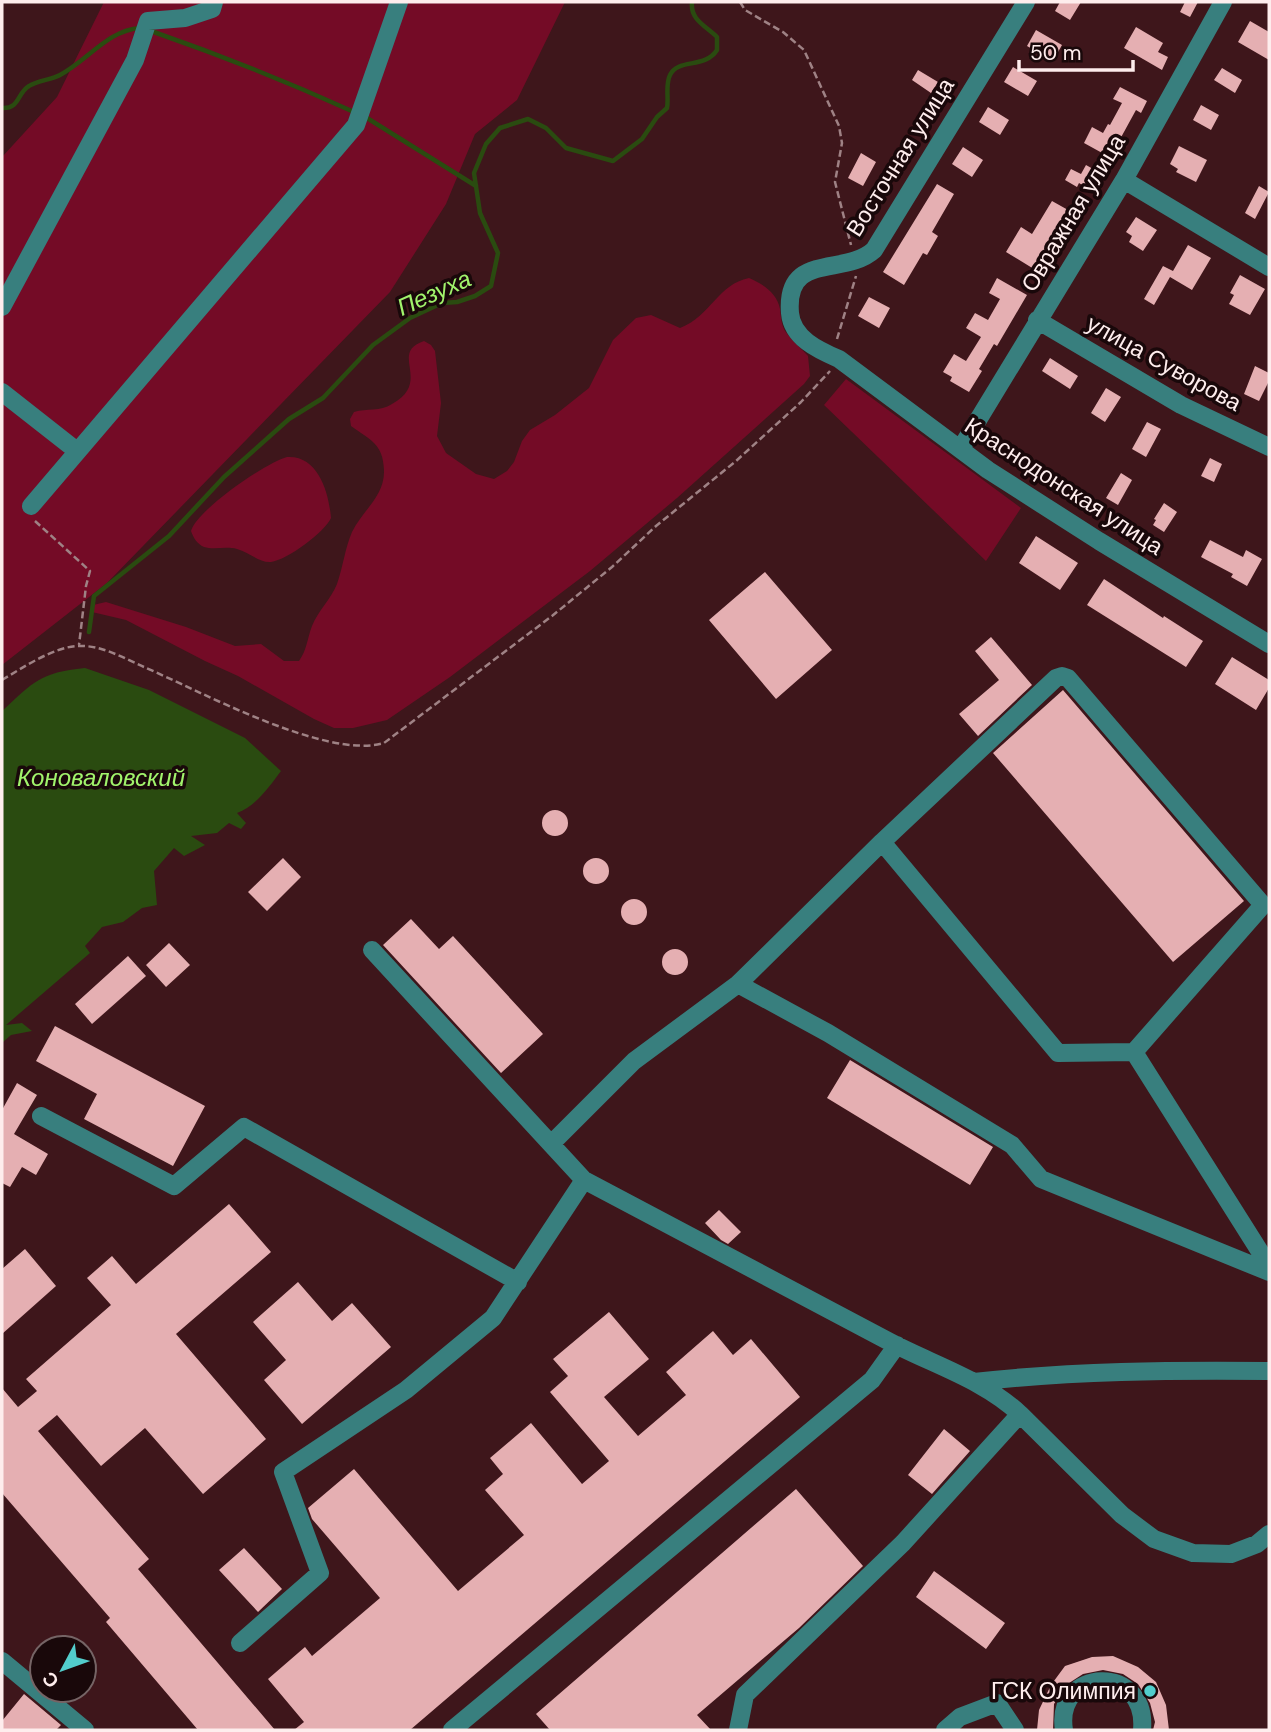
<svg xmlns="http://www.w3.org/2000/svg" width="1271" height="1732" font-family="'DM Sans',sans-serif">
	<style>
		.green { fill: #740b26 }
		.water { fill: #2a4b10 }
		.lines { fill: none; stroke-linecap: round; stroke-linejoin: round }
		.stream { stroke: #2a4b10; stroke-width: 4.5 }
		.building { fill: #e5afb2 }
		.path { stroke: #9f8285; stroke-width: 2.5; stroke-dasharray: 7 3.5; stroke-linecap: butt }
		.minor { stroke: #387f7e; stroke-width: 18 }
		.poi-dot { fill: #52cdcc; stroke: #19080a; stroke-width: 2.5 }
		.labels { text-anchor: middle; stroke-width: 7; stroke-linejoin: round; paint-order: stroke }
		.street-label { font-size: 23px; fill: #feeded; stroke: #19080a }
		.poi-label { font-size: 23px; fill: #feeded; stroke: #19080a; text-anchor: end }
		.water-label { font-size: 24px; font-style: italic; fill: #a1f36c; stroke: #19080a }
	</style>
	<rect width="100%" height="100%" fill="#3e161b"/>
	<!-- green -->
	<path class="green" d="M104,2H565L517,100L475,134L446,204L390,292L107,583L2,665V157L57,97Z
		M749,278C763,284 777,293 780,309C781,316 781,324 785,331C792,341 800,347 808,356L810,376L804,384L677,498L590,571L450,677L387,720L353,728H334L314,719L238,676L205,661L126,620L92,612L93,605L106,602L186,627L235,646L261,644L284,661H299C307,650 307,639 312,626C318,611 331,599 337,584C343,567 345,548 352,532C362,511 385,496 384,470C383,443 370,440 351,426L350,419L354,412C367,408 380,412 392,404C433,381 388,353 424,341L431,345L435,351L441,403L437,436L446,453L476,474L494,479L507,471L514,462L522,441L530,430L555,415L589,388L613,340L636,318L651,315L680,328C711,316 718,284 749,278Z
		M846,379L1021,508L986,561L824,405Z
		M287,457C319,455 329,494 331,518C325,532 287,560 271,562C259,563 249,552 237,549C226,546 214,550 204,547C197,544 193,537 191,531C197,510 265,463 287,457Z"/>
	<!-- water -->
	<path class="water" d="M85,668L149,690L245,738L281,771C269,787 256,806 237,813L246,823L241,829L229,823L217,833L191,836L205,845L184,856L174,848L154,871L157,905L142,908L123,922L102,927L85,946L90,953L6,1025L22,1023L32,1031L11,1035L2,1043V711C35,681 39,673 85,668Z"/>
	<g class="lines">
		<!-- stream -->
		<path class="stream" d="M151,31C220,55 288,82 354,112
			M2,108C20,109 17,93 29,86C38,80 51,80 60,75C87,61 108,30 140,28
			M367,118L476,186
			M89,632L94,596L169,536L224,477L289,419L323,398L373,345L410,318L442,303L457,302L475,296L491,286L498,253L480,213L474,173L486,144L500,128L528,119L546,128L566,148L613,161L642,139L657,117L667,108C669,98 665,85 670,75C678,58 705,69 717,50V37C706,26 690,20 692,2"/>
	</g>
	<!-- building -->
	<path class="building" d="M1060,2H1081L1070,20L1055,11Z
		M1185,2H1198L1190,17L1180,12Z
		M1250,21L1269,32V60L1238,42Z
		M1136,27L1163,43L1158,52L1168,57L1162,70L1124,48Z
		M1036,30L1062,45L1053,61L1027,46Z
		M1013,67L1037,81L1028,96L1004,82Z
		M1222,68L1242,80L1235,93L1214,80Z
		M918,70L938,82L931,93L912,80Z
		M1120,87L1147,101L1141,113L1136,110L1113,152L1107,148L1104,154L1084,143L1092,127L1103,133L1108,124L1110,125L1122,103L1113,99Z
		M1201,105L1219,115L1211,130L1193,120Z
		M988,107L1009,120L1000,135L979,122Z
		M1179,146L1207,160L1196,182L1176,172L1178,169L1170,164Z
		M963,147L983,160L972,177L952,164Z
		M861,153L876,162L863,186L848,178Z
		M1086,165L1102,174L1092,191L1079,183L1077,187L1065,180L1071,169L1081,174Z
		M937,184L954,194L932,232L938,236L927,255L923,253L904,285L883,272Z
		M1259,186L1269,192L1255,219L1245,213Z
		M1052,201L1077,215L1042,274L1006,252L1021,227L1032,234Z
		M1136,217L1157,230L1143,251L1129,242L1132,236L1126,232Z
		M1188,245L1211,258L1192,290L1170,277L1154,305L1144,299L1163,266L1173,271Z
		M1240,275L1265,289L1250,315L1229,304L1234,295L1230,293Z
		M997,278L1027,295L997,346L994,344L979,369L982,371L969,392L950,381L952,377L943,372L954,354L966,361L981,337L966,328L975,313L988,320L1000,299L989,293Z
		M869,297L890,308L879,328L858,316Z
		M1050,358L1078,376L1070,389L1042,371Z
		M1255,366L1269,373V381L1259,401L1244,394Z
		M1106,388L1121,397L1105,422L1091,413Z
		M1147,422L1161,429L1146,457L1132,449Z
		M1210,458L1222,464L1214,482L1201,476Z
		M1121,473L1132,480L1118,505L1106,498Z
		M1164,503L1177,512L1164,532L1153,525L1156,520L1154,519Z
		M1036,536L1078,563L1060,590L1019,563Z
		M1210,540L1243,557L1246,550L1262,559L1247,586L1231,577L1233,574L1201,557Z
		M765,572L832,650L776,699L709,620Z
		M1104,579L1163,618L1164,616L1203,641L1186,667L1087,605Z
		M991,637L1032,685L978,736L959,714L999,680L975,651Z
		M1232,657L1269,680V688L1256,710L1215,684Z
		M1063,690L1244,901L1173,962L993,753Z
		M542 823a13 13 0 1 1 26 0a13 13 0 1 1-26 0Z
		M283,858L301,877L267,911L248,892Z
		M583 871a13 13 0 1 1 26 0a13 13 0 1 1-26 0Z
		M621 912a13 13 0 1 1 26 0a13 13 0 1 1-26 0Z
		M411,919L439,949L453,936L543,1034L501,1073L383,945Z
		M169,943L190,965L166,987L146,965Z
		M662 962a13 13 0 1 1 26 0a13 13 0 1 1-26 0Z
		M128,956L146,976L92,1024L75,1004Z
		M55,1026L205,1106L173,1166L84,1119L97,1094L36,1061Z
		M850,1060L993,1147L970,1185L827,1098Z
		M17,1083L37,1095L14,1134L48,1154L36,1175L22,1167L10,1187L2,1183V1110Z
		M229,1204L271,1252L176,1334L266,1439L203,1494L145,1428L101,1466L57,1415L38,1431L149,1559L138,1569L275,1730H198L106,1622L110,1618L2,1493V1388L18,1407L37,1391L26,1379L111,1305L87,1278L112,1256L136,1284Z
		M719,1210L741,1232L728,1244L721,1240L705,1223Z
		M25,1249L56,1286L2,1334V1269Z
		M298,1282L332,1321L352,1303L391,1347L302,1424L264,1380L286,1360L253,1322Z
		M609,1312L649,1359L604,1397L638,1436L686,1395L666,1372L713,1331L733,1355L751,1339L800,1397L410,1730H294L304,1722L268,1679L305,1647L312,1656L380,1598L312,1519L308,1508L354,1469L458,1591L524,1535L485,1490L503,1474L490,1458L531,1423L582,1484L609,1461L550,1392L568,1376L553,1359Z
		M944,1429L970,1451L932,1494L908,1475Z
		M796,1489L863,1566L799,1628L697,1715L711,1730H550L536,1714Z
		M244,1548L282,1589L258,1612L219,1570Z
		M934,1571L1005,1623L986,1649L916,1597Z
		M1113,1656L1138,1667L1156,1682L1166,1705L1169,1730H1153L1155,1722L1150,1703L1138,1684L1123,1674L1103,1670L1083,1674L1066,1685L1054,1704L1053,1730H1037L1039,1710L1051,1685L1065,1666L1092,1657Z
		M24,1694L61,1725L56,1730H2V1721Z"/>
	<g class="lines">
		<!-- path -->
		<path class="path" d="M740,2L745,10L783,32L804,50L839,126L842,143L835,182L851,245
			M837,339L856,276
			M35,521L90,571L86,586L79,645
			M2,680C22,668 55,646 79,646C101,645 124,658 144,667C200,691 326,760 384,743L552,616L612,567L656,526L736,461L801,402L830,371"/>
		<!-- minor -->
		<path class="minor" d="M1026,2L874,250C844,277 785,251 790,313C792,338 818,350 839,359L988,470L1099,541L1269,644
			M1124,180L1269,267
			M2,307L135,60L148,21L185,18L212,9L214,2
			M1037,320L1181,405L1269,447
			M2,392L77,451
			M961,448L1124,180L1223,2
			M31,506L356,125L399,2
			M882,842L1058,1053L1134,1052L1269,1266
			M372,950L584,1180
			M738,984L828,1033L1012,1145L1041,1179L1269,1272
			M41,1116L174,1186L244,1127L518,1282
			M551,1144L634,1061L738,984L882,842L1056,678L1062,676L1068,678L1263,905L1134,1052
			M974,1382C1072,1371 1170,1370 1269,1371
			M1020,1414L1122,1515L1154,1539L1193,1553L1231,1554L1257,1544L1269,1534
			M240,1643L320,1573L283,1472L406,1390L493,1318L584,1180C686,1234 788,1288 890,1342C934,1365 984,1380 1020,1414L903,1543L745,1695L738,1730
			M2,1661L85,1730
			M452,1730L872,1380L897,1345
			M945,1730L960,1717L997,1703L1015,1730
			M1064,1730C1054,1667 1148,1663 1142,1730"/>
	</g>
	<!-- markers -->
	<circle class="poi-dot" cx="1150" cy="1691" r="7"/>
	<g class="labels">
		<!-- street labels -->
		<g class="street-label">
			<text transform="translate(900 157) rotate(-58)" y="8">Восточная улица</text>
			<text transform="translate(1073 213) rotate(-59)" y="8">Овражная улица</text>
			<text transform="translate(1164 363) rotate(29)" y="8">улица Суворова</text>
			<text transform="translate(1064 486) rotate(33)" y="8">Краснодонская улица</text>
		</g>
		<!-- poi labels -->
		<g class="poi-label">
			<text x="1136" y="1699">ГСК Олимпия</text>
		</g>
		<!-- water labels -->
		<g class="water-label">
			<text transform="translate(434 293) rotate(-24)" y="8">Пезуха</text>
			<text x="101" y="786">Коноваловский</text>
		</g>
	</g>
	<!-- border -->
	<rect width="1271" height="1732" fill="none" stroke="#feeded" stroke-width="7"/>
	<!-- north arrow -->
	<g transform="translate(63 1669) rotate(229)"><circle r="33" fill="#19080a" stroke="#756465" stroke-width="2"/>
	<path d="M0-5L12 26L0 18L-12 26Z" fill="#52cdcc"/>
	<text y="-10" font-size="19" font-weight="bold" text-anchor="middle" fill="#feeded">С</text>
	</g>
	<!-- scale -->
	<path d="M1019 60v10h114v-10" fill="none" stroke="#feeded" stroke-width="3.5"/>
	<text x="1030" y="60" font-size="21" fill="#feeded" stroke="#19080a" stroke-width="5" paint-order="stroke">50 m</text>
</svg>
